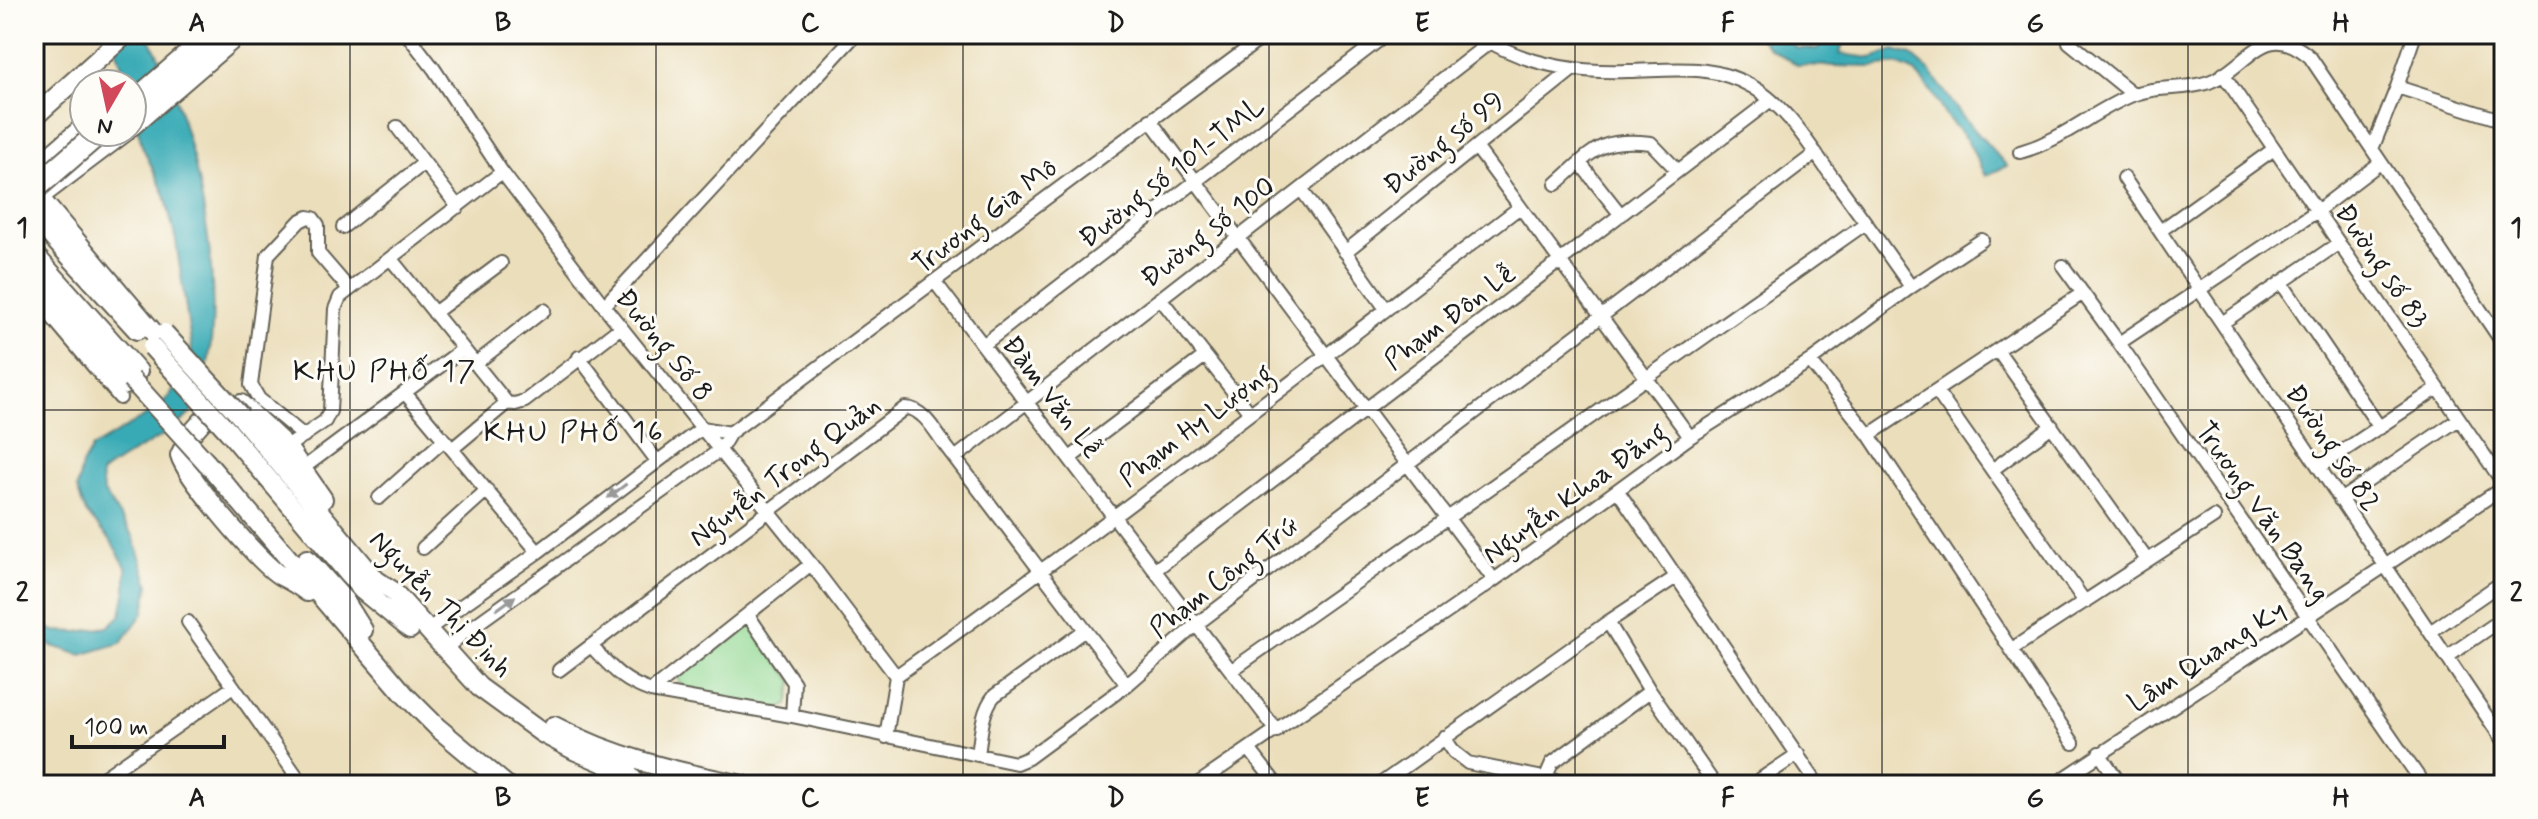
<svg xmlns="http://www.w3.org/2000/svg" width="2538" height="819" font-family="Mynerve,sans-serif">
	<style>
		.green { fill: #90d892; stroke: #567a57; stroke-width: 2 }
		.water { fill: #39aab5; stroke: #2a6368; stroke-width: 2 }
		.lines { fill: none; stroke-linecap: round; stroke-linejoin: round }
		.street-casing { stroke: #646054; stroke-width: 16 }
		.primary-casing { stroke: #646054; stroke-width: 22 }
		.highway-casing { stroke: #646054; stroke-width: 26 }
		.street { stroke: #fff; stroke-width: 12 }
		.primary { stroke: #fff; stroke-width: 18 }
		.highway { stroke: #fff; stroke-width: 22 }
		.primary-bridge-casing { stroke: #646054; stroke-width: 22; stroke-linecap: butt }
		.highway-bridge-casing { stroke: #646054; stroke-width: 26; stroke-linecap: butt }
		.primary-bridge { stroke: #fff; stroke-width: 18 }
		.highway-bridge { stroke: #fff; stroke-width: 22 }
		.oneway { fill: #999 }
		.grid { fill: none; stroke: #1c1c1c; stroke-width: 2; stroke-opacity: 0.55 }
		.labels { text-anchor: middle; stroke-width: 6; stroke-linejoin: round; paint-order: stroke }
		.street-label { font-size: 28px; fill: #1c1c1c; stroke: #fdfcf7 }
		.neighbourhood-label { font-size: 30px; letter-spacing: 2px; fill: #1c1c1c; stroke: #fdfcf7 }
		.neatline { fill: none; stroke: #1c1c1c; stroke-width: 3 }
		.grid-label { font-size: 26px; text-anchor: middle; font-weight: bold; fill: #1c1c1c }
	</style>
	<rect width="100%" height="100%" fill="#fdfcf7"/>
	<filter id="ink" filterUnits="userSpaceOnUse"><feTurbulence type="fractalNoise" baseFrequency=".0125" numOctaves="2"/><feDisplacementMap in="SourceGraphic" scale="16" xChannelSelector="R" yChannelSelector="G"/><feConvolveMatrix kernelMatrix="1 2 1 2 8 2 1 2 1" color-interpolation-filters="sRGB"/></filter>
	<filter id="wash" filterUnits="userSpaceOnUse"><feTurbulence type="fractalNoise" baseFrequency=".006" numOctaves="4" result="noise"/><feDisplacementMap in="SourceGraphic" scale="32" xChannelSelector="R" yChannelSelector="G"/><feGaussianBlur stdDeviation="1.8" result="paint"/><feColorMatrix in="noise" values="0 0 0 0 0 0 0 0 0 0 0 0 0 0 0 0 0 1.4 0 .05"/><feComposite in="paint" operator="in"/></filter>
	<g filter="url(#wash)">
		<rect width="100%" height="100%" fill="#ebdebb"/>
		<!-- green -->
		<path class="green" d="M747,626L753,627L793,681L788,705L778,709L690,692L679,682L678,676L682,671L742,627Z"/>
		<!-- water -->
		<path class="water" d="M111,34H147C194,115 233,301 201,389C198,396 196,405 192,411C171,437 128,451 101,474L103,491L133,536L142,563L149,585L144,612L121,643L81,655L34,640V623L55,631L78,632L108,627L121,615L126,589V567L110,539L86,513L77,489L82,465L92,448L160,407L177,386L192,350L176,241L165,195L142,146L132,103V84H128Z
			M1757,34H1778L1797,48L1817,49L1830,34H1846L1840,54L1872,58L1894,50L1911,55L1930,71L1962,116L2007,166L1985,176L1968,141L1945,115L1931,91L1915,72L1897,64L1871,67L1797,65L1769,48Z"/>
	</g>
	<g filter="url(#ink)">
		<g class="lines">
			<!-- street casing -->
			<g class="street-casing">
				<path id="street" d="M407,34L434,69L502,172L604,306L811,564L896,676
					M1477,34C1521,64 1575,73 1628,71C1673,70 1712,63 1753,87C1787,107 1810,146 1833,178C1860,214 1885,250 1911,287
					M2480,34L2504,42
					M2069,42L2133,94
					M2223,74L2504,484
					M2397,87L2504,121
					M1150,120L1494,580
					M397,127L458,207
					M1476,147L1690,437
					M2372,149L2397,87L2415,34
					M2020,152C2063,140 2090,113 2130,96C2154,85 2184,91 2209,82C2250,67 2263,17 2310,57L2504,345
					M1580,163L1621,215
					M2124,178L2504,742
					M1556,184C1594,151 1598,137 1651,143L1678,171
					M1301,189L1386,309
					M343,227L424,163
					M2160,231L2274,149
					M1345,252L1572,70
					M391,259L507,403L515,404L525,401L621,327
					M2063,266L2119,343L2424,785
					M35,282L39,302L120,398
					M935,282L1277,731
					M2281,282L2380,428
					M1160,298L1250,413
					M604,306L856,34
					M434,313L501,263
					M2222,323L2339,243
					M2119,343L2317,211L2380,163
					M983,345L1387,34
					M1998,351L2147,560
					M579,357L657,461
					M1810,361L1869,435L2073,743
					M475,364L544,310
					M1937,392L2085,602
					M405,393L538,552
					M1869,435L2083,293
					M304,436L259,399L251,385L268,255L300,221L308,217L313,218L318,225V253L349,289
					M287,447L325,421L330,411L335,309L340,297L502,172
					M452,449L507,403
					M955,458L1489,43
					M1070,458L1205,356
					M2319,467L2438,388
					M302,469L463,349
					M1992,470L2052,426
					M1618,491L1818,785
					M379,498L444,440
					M2340,500L2459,419
					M423,548L487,490
					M1155,570L1771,100
					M748,615L794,683L792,716
					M188,622L303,785
					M1608,622L1650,691L1715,785
					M427,630L538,552L702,428L730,433
					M2430,632L2504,581
					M591,646C612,668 622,681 651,691L792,716L1016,763L1028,758L1127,685L1197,624L1816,153
					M2012,649L2214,517
					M444,650L464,633L720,450L730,433L1267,34
					M2447,657L2504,618
					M559,670L905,408C924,408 937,435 948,449L1127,685
					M1232,670L1866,223
					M896,676C1108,525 1313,365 1520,207
					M651,691L811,564
					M886,737L896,676
					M1444,737L1454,752L1468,763L1578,785
					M1249,749L1277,785
					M2099,753L2121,785
					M978,755C981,736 981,712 994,696L1085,630
					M1545,779L1552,763L1650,691
					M93,785L233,687
					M1196,785L1494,580L1690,437L1810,361L1911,287L1982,240
					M1379,785L1608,622L1676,577
					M1752,785L1798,754
					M2054,785L2504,487"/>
			</g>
			<!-- primary casing -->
			<g class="primary-casing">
				<path id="primary" d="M34,117L126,34
					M132,126L239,34
					M39,197L159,339
					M39,197L125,132
					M34,214L53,238L137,330
					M34,254L138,371
					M34,277L126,385
					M219,402L190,435L180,455C186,477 261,565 281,576C291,581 298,585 307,592
					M241,404L287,447L323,499
					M241,417L376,580L393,591L479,687L542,733L576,751L627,773L638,785
					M228,431L362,590L410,629
					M206,462L405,695L438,728L506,785
					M307,559L344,600L363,630
					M554,726C614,758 677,772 743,785"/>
			</g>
			<!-- highway casing -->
			<g class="highway-casing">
				<path id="highway" d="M132,104L213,34
					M34,172L84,129"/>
			</g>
			<!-- street -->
			<use href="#street" class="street"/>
			<!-- primary -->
			<use href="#primary" class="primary"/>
			<!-- highway -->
			<use href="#highway" class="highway"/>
			<!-- primary-bridge casing -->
			<g class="primary-bridge-casing">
				<path id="primary-bridge" d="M164,333L241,417
					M152,347L228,431
					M131,379L206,462"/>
			</g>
			<!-- highway-bridge casing -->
			<g class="highway-bridge-casing">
				<path id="highway-bridge" d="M34,189L100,132"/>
			</g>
			<!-- primary-bridge -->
			<use href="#primary-bridge" class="primary-bridge"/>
			<!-- highway-bridge -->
			<use href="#highway-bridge" class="highway-bridge"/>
		</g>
		<!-- one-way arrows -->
		<defs><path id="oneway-solid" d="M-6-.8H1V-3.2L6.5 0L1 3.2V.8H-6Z" transform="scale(2)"/></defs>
		<g class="oneway">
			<use href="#oneway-solid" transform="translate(617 491) rotate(143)"/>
			<use href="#oneway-solid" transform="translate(506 603) rotate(-36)"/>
		</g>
	</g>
	<!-- grid -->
	<path class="grid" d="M350,34V785M656,34V785M963,34V785M1269,34V785M1575,34V785M1882,34V785M2188,34V785M34,410H2504"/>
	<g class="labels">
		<!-- street labels -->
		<g class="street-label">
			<text transform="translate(1443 142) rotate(-39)" y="10">Đường số 99</text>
			<text transform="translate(1171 171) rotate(-38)" y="10">Đường số 101-TML</text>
			<text transform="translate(984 215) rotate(-37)" y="10">Trương Gia Mô</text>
			<text transform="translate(1207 231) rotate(-38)" y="10">Đường số 100</text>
			<text transform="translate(2383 265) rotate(56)" y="10">Đường số 83</text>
			<text transform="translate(1449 316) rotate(-37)" y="10">Phạm Đôn Lễ</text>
			<text transform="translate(665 344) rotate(51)" y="10">Đường Số 8</text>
			<text transform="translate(1053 396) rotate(53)" y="10">Đàm Văn Lễ</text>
			<text transform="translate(1195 424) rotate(-37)" y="10">Phạm Hy Lượng</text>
			<text transform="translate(2334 447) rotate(56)" y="10">Đường số 82</text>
			<text transform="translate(784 470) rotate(-37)" y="10">Nguyễn Trọng Quản</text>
			<text transform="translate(1574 492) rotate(-36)" y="10">Nguyễn Khoa Đăng</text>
			<text transform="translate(2264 511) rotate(55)" y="10">Trương Văn Bang</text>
			<text transform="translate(1223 576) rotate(-38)" y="10">Phạm Công Trứ</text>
			<text transform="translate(442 603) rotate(46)" y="10">Nguyễn Thị Định</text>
			<text transform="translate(2206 655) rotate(-33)" y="10">Lâm Quang Ky</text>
		</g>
		<!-- neighbourhood labels -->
		<g class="neighbourhood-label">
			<text x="385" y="380">KHU PHỐ 17</text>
			<text x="574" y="441">KHU PHỐ 16</text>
		</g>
	</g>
	<!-- margin -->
	<rect width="2538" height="819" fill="none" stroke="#fdfcf7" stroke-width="88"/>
	<!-- north arrow -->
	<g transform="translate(108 108) rotate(189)"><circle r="38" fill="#fdfcf7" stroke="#a3a29f" stroke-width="2"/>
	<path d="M0-6L14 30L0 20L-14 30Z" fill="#d1495b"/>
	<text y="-12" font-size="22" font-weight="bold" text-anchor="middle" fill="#1c1c1c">N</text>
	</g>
	<!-- scale -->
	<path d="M72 735v12h152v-12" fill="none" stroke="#1c1c1c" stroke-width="4"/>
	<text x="84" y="735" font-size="24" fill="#1c1c1c" stroke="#fdfcf7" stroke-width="6" paint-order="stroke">100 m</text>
	<rect x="44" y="44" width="2450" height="731" class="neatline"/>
	<g class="grid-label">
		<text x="197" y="31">A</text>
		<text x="503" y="31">B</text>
		<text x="810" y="31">C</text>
		<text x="1116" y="31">D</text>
		<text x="1422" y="31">E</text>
		<text x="1728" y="31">F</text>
		<text x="2035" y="31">G</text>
		<text x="2341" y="31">H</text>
		<text x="22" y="236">1</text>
		<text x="2516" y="236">1</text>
		<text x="22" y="601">2</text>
		<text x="2516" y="601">2</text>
		<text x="197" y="806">A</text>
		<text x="503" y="806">B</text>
		<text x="810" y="806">C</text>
		<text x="1116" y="806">D</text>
		<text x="1422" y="806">E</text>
		<text x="1728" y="806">F</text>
		<text x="2035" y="806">G</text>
		<text x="2341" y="806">H</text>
	</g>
</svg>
